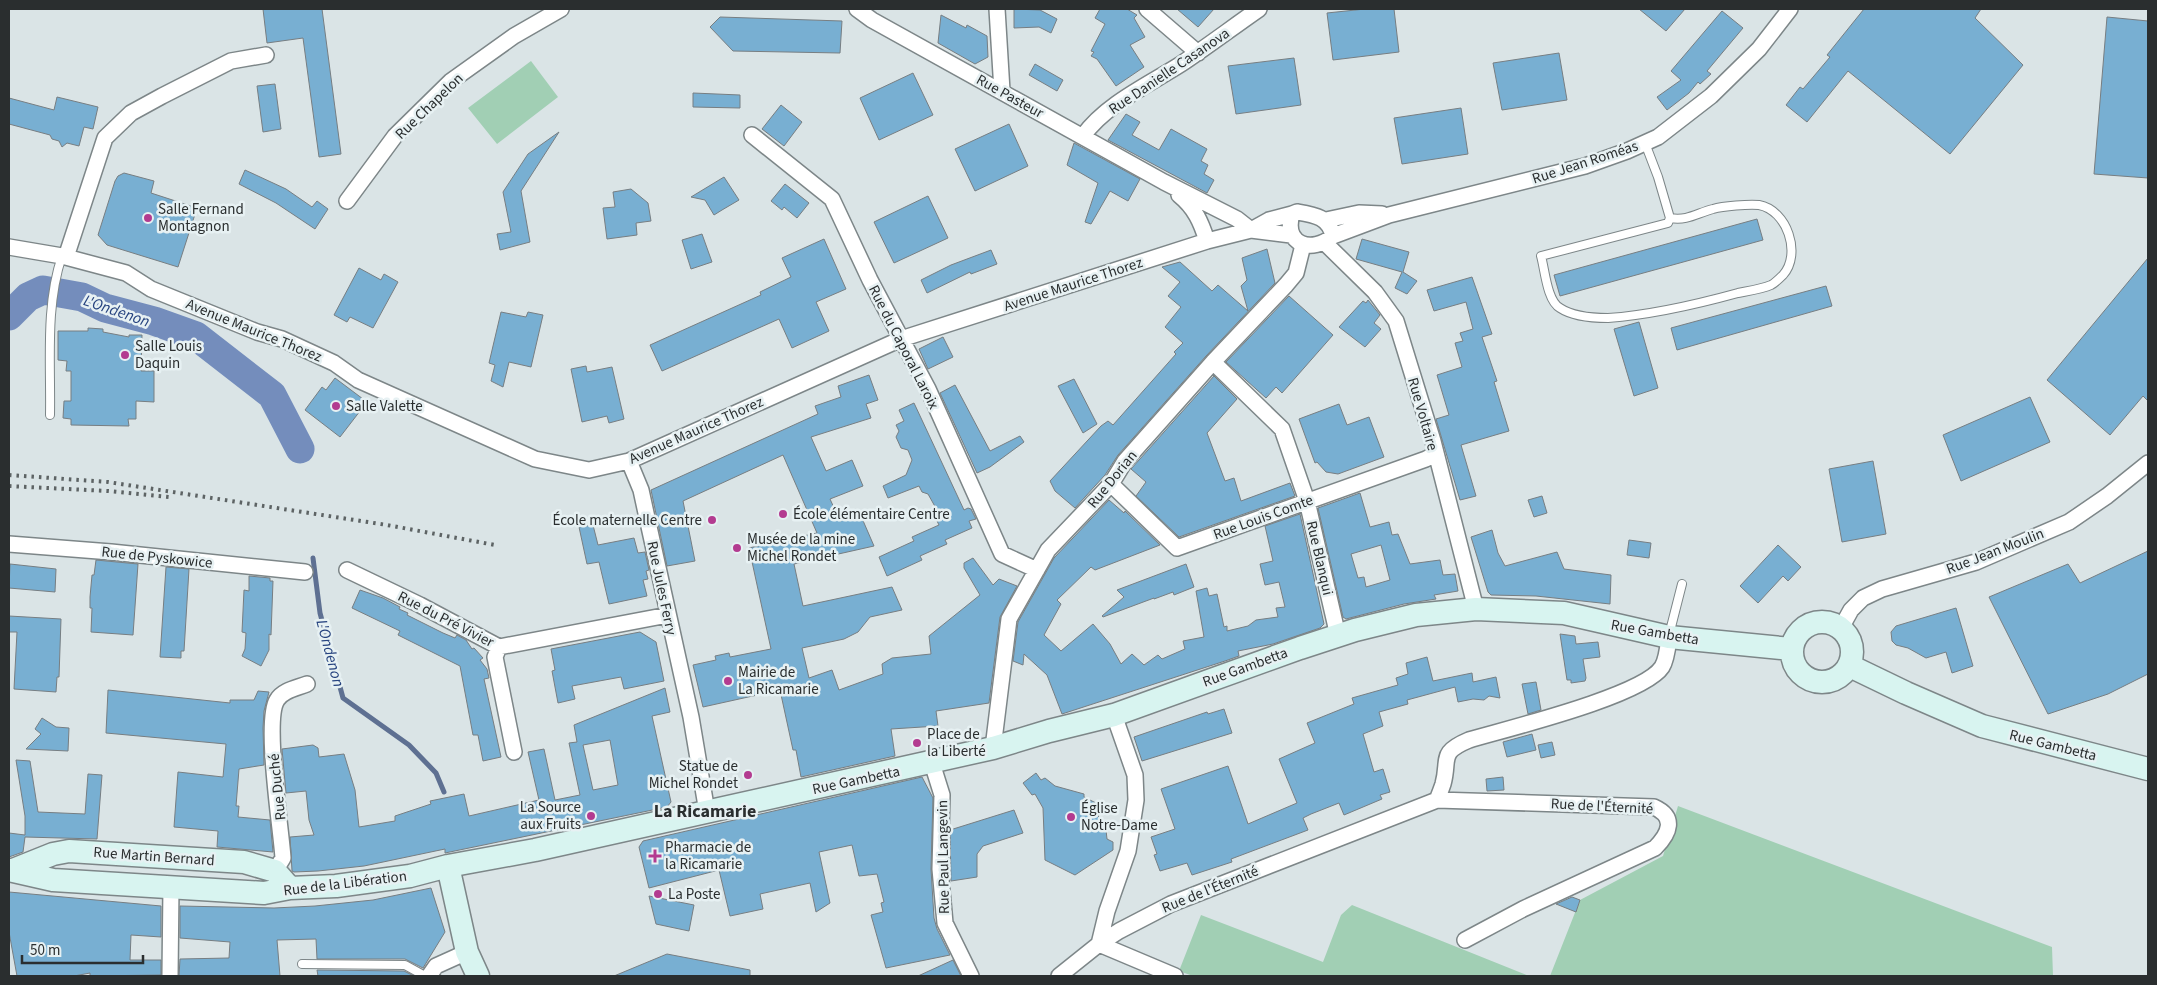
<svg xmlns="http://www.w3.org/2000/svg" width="2157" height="985" font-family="'Source Sans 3',sans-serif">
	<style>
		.green { fill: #a1cfb4 }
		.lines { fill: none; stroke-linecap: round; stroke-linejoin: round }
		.stream { stroke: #5e7092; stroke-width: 5 }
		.river { stroke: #748dbc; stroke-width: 29 }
		.building { fill: #78afd2; stroke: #777e82; fill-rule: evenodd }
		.lane-casing { stroke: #7d8688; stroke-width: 10 }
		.street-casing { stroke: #7d8688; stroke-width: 18 }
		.secondary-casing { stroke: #7d8688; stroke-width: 25 }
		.lane { stroke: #fff; stroke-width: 8 }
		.street { stroke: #fff; stroke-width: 15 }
		.secondary { stroke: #d8f4f0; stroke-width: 22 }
		.rail { stroke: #5d6364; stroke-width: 4; stroke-dasharray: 2.5 5; stroke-linecap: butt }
		.poi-dot { fill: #b33b90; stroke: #e7f1f3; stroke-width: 2 }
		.labels { text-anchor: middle; stroke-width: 5; stroke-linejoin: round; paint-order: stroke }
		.street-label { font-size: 15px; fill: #2a2e2f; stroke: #e7f1f3 }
		.poi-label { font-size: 15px; fill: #2a2e2f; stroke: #e7f1f3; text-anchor: start }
		.water-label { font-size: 16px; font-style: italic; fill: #26437f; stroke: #e7f1f3 }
		.quarter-label { font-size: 18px; font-weight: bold; fill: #2a2e2f; stroke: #e7f1f3 }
	</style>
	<rect width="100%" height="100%" fill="#dae4e6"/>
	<!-- green -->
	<path class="green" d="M531,61L558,97L497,144L468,108Z
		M1678,806L2052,947L2053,976H1550L1580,900L1663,856Z
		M1352,905L1529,976H1193L1179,971L1201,915L1323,962L1341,915Z"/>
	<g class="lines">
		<!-- stream -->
		<path class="stream" d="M313,558L320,613L343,698L409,745L436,773L444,792"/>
		<!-- river -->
		<path class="river" d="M9,316L28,297L43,290L82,297L105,308L154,321L196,336L272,395L300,449"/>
	</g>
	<!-- building -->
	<path class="building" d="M263,9H322L341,154L319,157L303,38L267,43Z
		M1014,9L1040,10L1057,19L1051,33L1039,27L1014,28Z
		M1100,9H1127L1137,15L1134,18L1145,37L1130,45L1144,67L1116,86L1097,59L1091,56L1094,52L1091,51L1105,24L1095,18Z
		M1177,9H1214L1198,27Z
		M1365,9H1394L1399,52L1333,60L1327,13Z
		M1639,9H1685L1666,31Z
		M1864,9H1981L1975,18L2023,65L1950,154L1848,71L1807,122L1786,105L1800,87L1803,89L1830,57L1827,55Z
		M1722,11L1743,28L1707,71L1711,74L1700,84L1698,82L1689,93L1667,110L1657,97L1681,80L1671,71Z
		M941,15L966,28L967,25L987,36L988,57L975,64L938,43Z
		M720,17L842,21L840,53L733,51L710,27Z
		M2107,17L2148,21V178L2094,174Z
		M1559,53L1567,100L1502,110L1493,63Z
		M1294,58L1301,105L1236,114L1228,66Z
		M1035,64L1063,80L1057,91L1029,75Z
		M913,73L933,115L879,140L860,98Z
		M275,84L281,129L263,132L257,86Z
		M693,93L740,95V108L693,107Z
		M57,97L98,107L93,129L84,127L79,146L67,143L62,147L59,141L52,139L50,135L9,124V98L54,110Z
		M781,105L802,122L784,146L762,129Z
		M1461,108L1468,154L1402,164L1394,118Z
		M1126,114L1140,122L1132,135L1159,150L1171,129L1207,149L1201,161L1208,165L1204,174L1214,180L1207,193L1108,140Z
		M1009,124L1028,166L975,191L955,149Z
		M559,132L521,191L530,242L500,250L497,234L511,232L503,192L528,154Z
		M1074,143L1140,179L1128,201L1110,191L1091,224L1085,222L1098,183L1067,165Z
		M245,170L286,189L312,207L317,201L328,209L315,229L276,203L239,184Z
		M124,173L154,181L151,193L197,208L178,267L107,245L98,235L115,181L118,176Z
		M724,177L739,200L722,210L714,215L705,200L691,197Z
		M785,184L809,203L797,218L784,207L782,210L771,201Z
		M631,189L648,203L651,221L636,223L637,235L607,239L603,208L615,207L613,192Z
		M928,196L948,238L894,263L874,222Z
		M1757,219L1763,240L1560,296L1554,275Z
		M702,234L712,262L691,269L682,240Z
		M824,239L846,289L816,302L829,331L792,348L779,319L662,371L650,345L761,295L760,292L791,277L782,258Z
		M1362,239L1409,252L1403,272L1417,281L1407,294L1395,288L1402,272L1356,259Z
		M1267,249L1275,283L1206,356L1118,455L1105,475L1075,508L1055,491L1050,481L1101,426L1108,421L1113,425L1176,354L1174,352L1183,343L1165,327L1181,307L1168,296L1180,282L1162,267L1180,262L1212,291L1218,285L1248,311L1241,286L1247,280L1242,258Z
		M991,250L997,264L971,274L970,272L927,293L921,280L951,265Z
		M2148,258V401L2143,396L2110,435L2047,380Z
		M359,268L381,280L384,274L398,282L373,328L350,317L347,322L334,315Z
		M1472,277L1492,334L1482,337L1497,381L1494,382L1509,431L1461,445L1476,496L1460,500L1436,419L1449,415L1437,375L1462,367L1455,343L1463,341L1460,333L1473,329L1466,302L1434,311L1427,290Z
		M1826,286L1832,306L1677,350L1671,328Z
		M1289,296L1333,335L1282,393L1276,387L1266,398L1226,362Z
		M1368,300L1380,315L1374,323L1381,329L1365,347L1339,327L1363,301L1366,303Z
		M501,312L526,317L528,312L543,315L531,367L509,362L503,387L491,381L495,365L489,363Z
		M1639,322L1658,388L1634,396L1614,329Z
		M88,328L103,329V332L129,337V335H142L141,371H154V402L136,401V419H128L129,426L71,425V419L63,418L64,401H71V371H66L67,361L58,360V331H88Z
		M943,337L953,357L928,369L919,349Z
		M586,366L587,372L612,367L624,419L609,423L607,416L582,422L571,369Z
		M869,375L878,400L866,404L871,418L811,437L826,471L852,460L863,486L830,499L840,521L861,516L874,546L794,564L803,606L892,587L902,610L870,617L858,632L844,639L802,648L809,678L832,670L839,690L883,674L882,664L892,658L931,654L929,636L980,595L964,568V563L973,558L993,585L999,579L1017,586L1000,617L989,703L936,711L938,726L891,729L895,756L801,777L796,750H793L780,690L703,707L693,665L716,660L715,656L729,653L730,657L771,649L749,548L817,533L783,455L683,501L695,561L667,566L651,490L818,414L815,406L841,397L838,386Z
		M1214,376L1237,399L1207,433L1225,481L1234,478L1241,501L1290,483L1295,496L1179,537L1136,496L1146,482L1131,469Z
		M335,378L367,402L340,437L305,410L322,387L326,390Z
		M1074,379L1097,424L1083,433L1058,386Z
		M955,385L990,451L1020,436L1024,442L990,467L977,473L940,393Z
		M2030,397L2050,442L1961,481L1943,435Z
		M914,403L964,510L968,508L971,509L976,519L969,521L972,528L945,540L947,544L920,556L922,560L887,576L879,557L914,541L912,537L939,525L937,521L942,519L928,494L922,492L919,486L888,498L883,486L906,475L912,460L908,450L901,448L896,437L899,431L896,425L904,421L899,410Z
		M1339,404L1347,425L1369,417L1384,457L1338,474L1326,472L1317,462L1315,463L1299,419Z
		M1873,461L1886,534L1842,542L1829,469Z
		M1360,493L1370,527L1389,522L1392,535L1398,534L1410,564L1440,560L1443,575L1455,574L1458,591L1434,595L1436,599L1404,604L1346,619L1343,617L1318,508ZM1381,545L1390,580L1366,587L1364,577L1358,578L1351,554Z
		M1542,496L1547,513L1534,517L1528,500Z
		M1109,500L1124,513L1125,511L1160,545L1095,570L1091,567L1057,600L1061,604L1044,635L1061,651L1093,624L1110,644L1121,664L1132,654L1144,665L1158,655L1162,659L1185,649L1183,641L1204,637L1196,591L1207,588L1209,596L1217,594L1224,627L1227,626V631L1248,626L1256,620L1278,617L1276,608L1285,607L1279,582L1265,585L1260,564L1273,561L1265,526L1300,514L1324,624L1320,628L1273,644L1238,651L1239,656L1225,661L1062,714L1047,675L1024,654L1023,665L1013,661L1018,622L1054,558Z
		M593,525L598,545L634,538L638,553L645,552L649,570L646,571L648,579L643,580L647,596L609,604L599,562L587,564L579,527Z
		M1492,530L1498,553L1505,566L1557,552L1564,569L1611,575L1610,604L1536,596L1491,595L1488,592L1471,537Z
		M1629,540L1651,543L1649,558L1627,555Z
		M1778,545L1801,567L1788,581L1783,576L1758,603L1740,586Z
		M2148,551V674L2108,694L2048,714L1989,597L2068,564L2080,583Z
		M96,560L138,564L133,635L91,632L92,608H90V597L92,575H94Z
		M10,564L56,569L55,592L9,588Z
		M1186,564L1194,587L1174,595L1173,592L1154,599V598L1103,617L1102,616L1124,597L1117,590Z
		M166,567L189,569L184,651H181V658L160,657Z
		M249,576L270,578V581H273L271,635L269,634V650L261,666L242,656L245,649L246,633L242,632L244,590L249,591Z
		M360,590L383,598L400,607L399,609L408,613L407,615L443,633L455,638L457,635L466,640L472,649L474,648L483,658L480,660L487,669L489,678L484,679L501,757L483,761L478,735H473L460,666L398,635L400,631L352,608Z
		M1956,608L1973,666L1952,673L1946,652L1926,658L1908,648L1896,645L1892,641L1891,632L1896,626Z
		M9,616L61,619L59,677H57L56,692L14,689L17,632H9Z
		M640,632L656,642L664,681L624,689L621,677L572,686L575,699L558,703L552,671L555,670L551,649Z
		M1560,634L1575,636L1576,644L1598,642L1600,657L1583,659L1586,678L1585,681L1571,683V680H1567Z
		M1427,657L1433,681L1472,673L1473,682L1496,677L1500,698L1489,696L1484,700L1473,699L1458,702L1455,687L1407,700L1408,704L1379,712L1383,726L1363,734L1374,772L1383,769L1390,792L1380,795L1382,799L1344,815L1339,803L1311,814L1303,818L1308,830L1231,859L1232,862L1192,875L1187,863L1160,871L1154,855L1157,854L1151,837L1175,829L1161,789L1228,766L1248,824L1297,803L1279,759L1315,743L1307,723L1354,704L1352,698L1398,685L1396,678L1408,674L1406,663Z
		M1536,682L1541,710L1528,714L1522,684Z
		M665,688L670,712L652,716L671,802L667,807L445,853V849L364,866L318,871L294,872L292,871L290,837L314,835L309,820L306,791L286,793L282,749L313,745L318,748L319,757L344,754L355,790L359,827L395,821V816L431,804L430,801L464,794L469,816L539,800L528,752L544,749L555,800L580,795L569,743L577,742L574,725ZM610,740L618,785L593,790L583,745Z
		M108,690L230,703V700H254L258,691L269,692L264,711L263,728L264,765L239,769L236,806H239L238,817L270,820L273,852L217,847L218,831L174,827L178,772L223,777L226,744L106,733Z
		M1224,709L1232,733L1142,761L1134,737L1207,712L1208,714Z
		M42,718L56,727L69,728L68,751L26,749L41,734L35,729Z
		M1532,734L1536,750L1507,757L1503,742Z
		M1552,742L1555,755L1541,758L1538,745Z
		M16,760L30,761L38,812L85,814L88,774L102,775L97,839L25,837L23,852L9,857V833L25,835V816Z
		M1036,773L1041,780L1045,778L1055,786L1084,794V797L1098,804L1099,826L1106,830L1107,839L1113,842V850L1075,875L1045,860L1043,808L1035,794L1032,795L1023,783Z
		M922,777L933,798L931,869L934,918L937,929L950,955L886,968L871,915L883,912L881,903L884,902L877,874L859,876L852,845L819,852L830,903L816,912L810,883L760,894L763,909L730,916L719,870L649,888L639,847L643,841Z
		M1503,777L1504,790L1487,791L1486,779Z
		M1014,810L1023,833L983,846L977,854V877L951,881L950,830Z
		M431,888L445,932L423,968L405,959H317L316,939L277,940L280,976H179L180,959L229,958L230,942L180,938V906L274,908L315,906L373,900Z
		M9,892L161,906V937L131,935L130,960H161V975L90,976V973L74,976H17L9,932Z
		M649,896L694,905L689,931L656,924Z
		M1572,897L1580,900L1576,912L1556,904Z
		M667,954L750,970V976H614Z
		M953,960L961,976H918Z
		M317,970L404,971L414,976H318Z"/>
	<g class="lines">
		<!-- lane casing -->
		<g class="lane-casing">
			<path id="lane" d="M1645,143L1658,177L1670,218L1668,223L1541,256C1545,270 1547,301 1560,308C1572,316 1594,318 1608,318C1650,315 1698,304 1738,293C1748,291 1762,289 1771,285C1775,283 1780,278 1783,275C1802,254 1787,210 1759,205C1749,204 1723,206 1713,209C1697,213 1688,221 1670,218
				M50,415C51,363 45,306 62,256
				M1669,635L1682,584
				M302,964L405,965L425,976"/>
		</g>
		<!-- street casing -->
		<g class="street-casing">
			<path id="street" d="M857,9L872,20L1164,182L1237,219L1251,230
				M997,9L1002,91
				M1147,9L1198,53
				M752,135L832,199L870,280L928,389L1002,554L1037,570
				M1083,136C1106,104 1148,85 1181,64C1208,46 1233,27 1259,9
				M1179,195C1195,208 1201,222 1207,241
				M347,201L395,136L451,81L514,36L561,9
				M1297,212C1315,215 1329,217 1333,236C1312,254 1283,245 1292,214Z
				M1326,220L1359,213L1382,214
				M1251,230L1291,235
				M1333,236L1389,215L1585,166L1627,151L1658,137L1711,96L1759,49L1790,9
				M1325,243L1375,292L1396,321L1433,441L1476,609
				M9,247L62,256L126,273L151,289L257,332L282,339L334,363L358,380L535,459L589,470L629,461L901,339L1207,241L1251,230L1269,220L1292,214
				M66,257L105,138L131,113L162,96L231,61L266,55
				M1213,362L1282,429L1307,501L1338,636
				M629,461L641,490L646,513L691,717L707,812
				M1111,484L1177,548L1426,459L1435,454
				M9,544L111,552L305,572
				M347,570L420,605L499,647L668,615
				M1841,628L1851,610L1863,598L1882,589L1976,562L2069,522L2107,496L2148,463
				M499,647L495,657L514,752
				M993,748L1009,619L1048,550L1111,484L1125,461L1213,362L1286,285L1296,273L1303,245
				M932,763L942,795L940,869L945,923L971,976
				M1437,800L1654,807C1676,817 1670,833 1655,848L1523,909L1465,940
				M275,871L283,858C281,828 264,720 277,700C283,690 297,688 307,684
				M1099,944L1119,931L1171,904L1437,800C1439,795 1441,790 1443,784C1450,759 1438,753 1469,740C1506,729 1643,696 1662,667C1667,659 1668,645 1669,637
				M1099,944L1175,976
				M170,976L171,887
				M429,976L436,966L467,952
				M1059,976L1099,944L1107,911L1128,851L1136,800L1135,775L1114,715"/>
		</g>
		<!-- secondary casing -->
		<g class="secondary-casing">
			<path id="secondary" d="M1792 652a30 30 0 1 1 60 0a30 30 0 1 1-60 0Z
				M1850,666L1906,693L1982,726L2148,769
				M448,866L467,952L478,976
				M9,870L53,880L264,893L290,888L336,886L410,876L448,866L535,850L993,748L1049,731L1114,715L1300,648L1355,630L1416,615L1476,609L1564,613L1669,637L1791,649
				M13,870L53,854L69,851L244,862L275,871L290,888"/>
		</g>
		<!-- lane -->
		<use href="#lane" class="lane"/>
		<!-- street -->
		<use href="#street" class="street"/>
		<!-- secondary -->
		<use href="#secondary" class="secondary"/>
		<!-- rail -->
		<path class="rail" d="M9,475L108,482L387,525L495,545
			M9,486L108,491L169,497"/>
	</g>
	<!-- markers -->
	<g class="poi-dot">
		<circle cx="148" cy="218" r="5"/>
		<circle cx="125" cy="355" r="5"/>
		<circle cx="336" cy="406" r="5"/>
		<circle cx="783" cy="514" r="5"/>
		<circle cx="712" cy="520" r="5"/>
		<circle cx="737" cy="548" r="5"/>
		<circle cx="728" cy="681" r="5"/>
		<circle cx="917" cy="743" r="5"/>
		<circle cx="748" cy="775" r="5"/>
		<circle cx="591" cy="816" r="5"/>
		<circle cx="1071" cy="817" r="5"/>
		<path d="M652.5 848.5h5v5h5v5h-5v5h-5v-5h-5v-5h5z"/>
		<circle cx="658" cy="894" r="5"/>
	</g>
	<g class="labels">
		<!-- street labels -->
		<g class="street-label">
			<text transform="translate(1169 71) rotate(-34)" y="5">Rue Danielle Casanova</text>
			<text transform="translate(1010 96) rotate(29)" y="5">Rue Pasteur</text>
			<text transform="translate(429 106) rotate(-44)" y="5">Rue Chapelon</text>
			<text transform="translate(1585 162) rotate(-18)" y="5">Rue Jean Roméas</text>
			<text transform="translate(1073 284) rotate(-18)" y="5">Avenue Maurice Thorez</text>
			<text transform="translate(254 330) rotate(22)" y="5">Avenue Maurice Thorez</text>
			<text transform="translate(904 347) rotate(63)" y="5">Rue du Caporal Laroix</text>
			<text transform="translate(1423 414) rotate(74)" y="5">Rue Voltaire</text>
			<text transform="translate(696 430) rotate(-24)" y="5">Avenue Maurice Thorez</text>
			<text transform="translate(1112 479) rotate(-51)" y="5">Rue Dorian</text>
			<text transform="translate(1263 517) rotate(-20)" y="5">Rue Louis Comte</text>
			<text transform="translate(1995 551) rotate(-21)" y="5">Rue Jean Moulin</text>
			<text transform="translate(157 557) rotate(6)" y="5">Rue de Pyskowice</text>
			<text transform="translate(1320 558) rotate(77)" y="5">Rue Blanqui</text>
			<text transform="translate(662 588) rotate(78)" y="5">Rue Jules Ferry</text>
			<text transform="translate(446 619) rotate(27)" y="5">Rue du Pré Vivier</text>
			<text transform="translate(1655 632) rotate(10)" y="5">Rue Gambetta</text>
			<text transform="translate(1245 667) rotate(-20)" y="5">Rue Gambetta</text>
			<text transform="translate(2053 745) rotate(14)" y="5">Rue Gambetta</text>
			<text transform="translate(856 780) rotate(-12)" y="5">Rue Gambetta</text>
			<text transform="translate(277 787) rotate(-96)" y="5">Rue Duché</text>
			<text transform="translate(1602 806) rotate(3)" y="5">Rue de l'Éternité</text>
			<text transform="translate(154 856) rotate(4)" y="5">Rue Martin Bernard</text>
			<text transform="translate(943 857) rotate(-91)" y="5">Rue Paul Langevin</text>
			<text transform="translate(345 883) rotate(-7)" y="5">Rue de la Libération</text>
			<text transform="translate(1210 889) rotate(-22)" y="5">Rue de l'Éternité</text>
		</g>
		<!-- poi labels -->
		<g class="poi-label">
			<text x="158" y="214">Salle Fernand<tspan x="158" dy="17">Montagnon</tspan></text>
			<text x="135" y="351">Salle Louis<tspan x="135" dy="17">Daquin</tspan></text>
			<text x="346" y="411">Salle Valette</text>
			<text x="793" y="519">École élémentaire Centre</text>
			<text x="702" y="525" text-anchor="end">École maternelle Centre</text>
			<text x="747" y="544">Musée de la mine<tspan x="747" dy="17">Michel Rondet</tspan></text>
			<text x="738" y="677">Mairie de<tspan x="738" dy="17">La Ricamarie</tspan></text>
			<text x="927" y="739">Place de<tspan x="927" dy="17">la Liberté</tspan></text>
			<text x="738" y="771" text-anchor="end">Statue de<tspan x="738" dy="17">Michel Rondet</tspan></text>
			<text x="581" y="812" text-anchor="end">La Source<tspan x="581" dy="17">aux Fruits</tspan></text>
			<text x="1081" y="813">Église<tspan x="1081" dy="17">Notre-Dame</tspan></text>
			<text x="665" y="852">Pharmacie de<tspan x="665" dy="17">la Ricamarie</tspan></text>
			<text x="668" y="899">La Poste</text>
		</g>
		<!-- water labels -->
		<g class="water-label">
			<text transform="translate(117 310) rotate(19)" y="6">L'Ondenon</text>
			<text transform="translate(331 653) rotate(75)" y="6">L'Ondenon</text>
		</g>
		<!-- quarter labels -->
		<g class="quarter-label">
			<text x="705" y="817">La Ricamarie</text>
		</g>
	</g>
	<!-- border -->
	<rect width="2157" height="985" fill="none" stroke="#2a2e2f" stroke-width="20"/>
	<!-- scale -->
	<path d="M22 955v8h121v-8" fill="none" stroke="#2a2e2f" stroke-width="2.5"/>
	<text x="30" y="955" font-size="15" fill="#2a2e2f" stroke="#e7f1f3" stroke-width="4" paint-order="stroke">50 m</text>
</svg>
